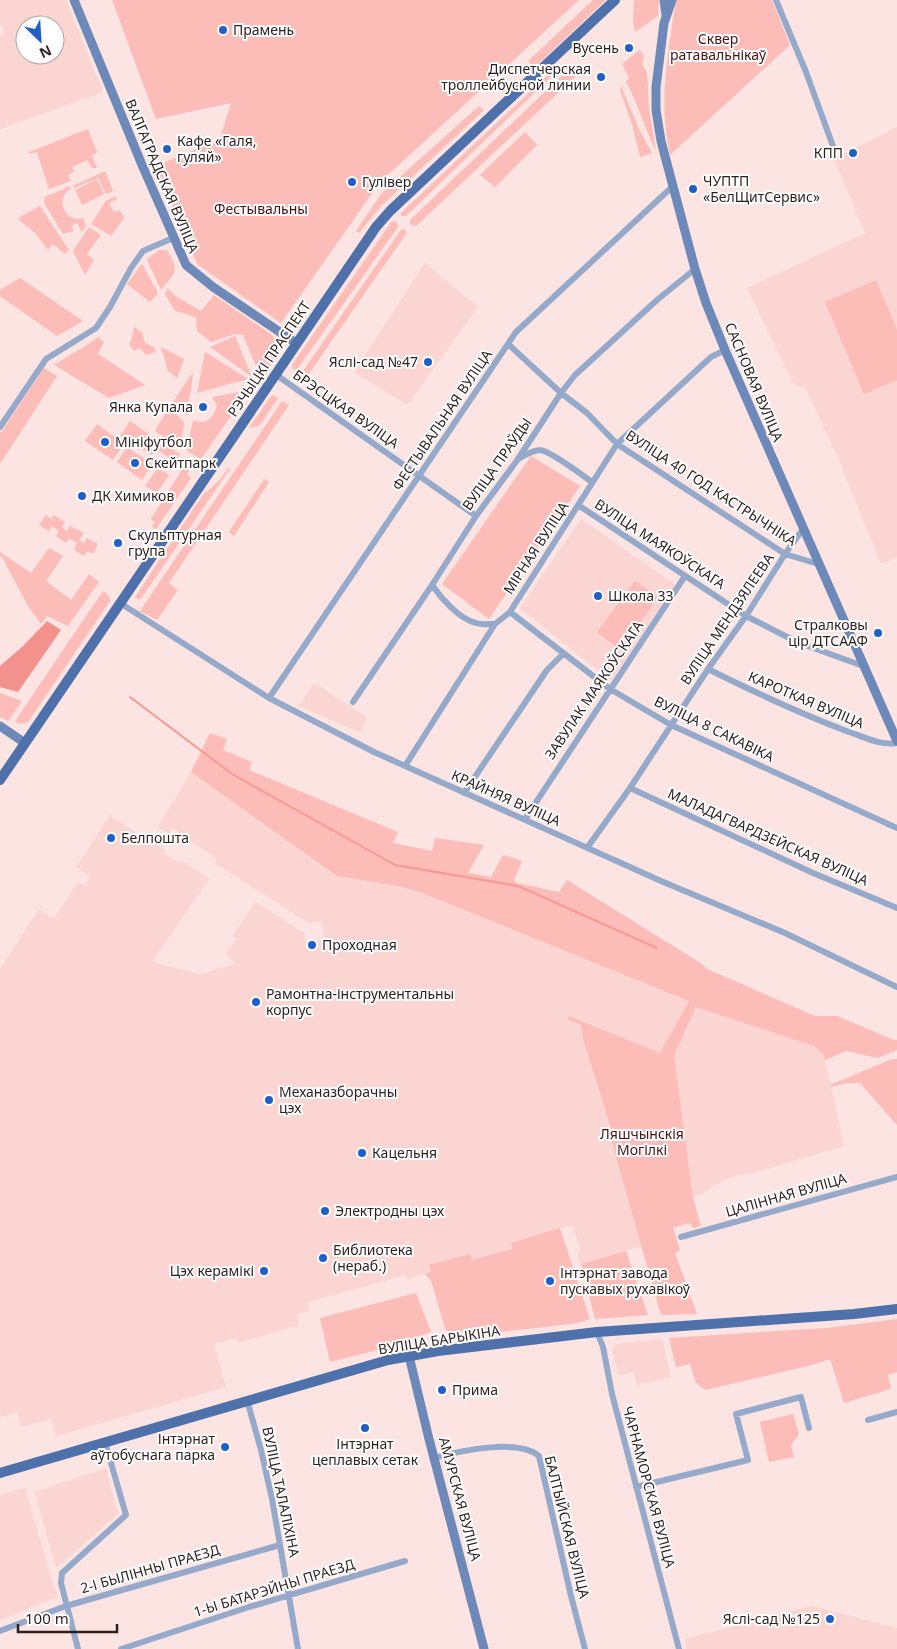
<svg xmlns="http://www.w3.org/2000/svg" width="897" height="1649" font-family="'Noto Sans',sans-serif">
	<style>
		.built { fill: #fad5d2; fill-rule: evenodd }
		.green { fill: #fcbcb7 }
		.forest { fill: #f3928c }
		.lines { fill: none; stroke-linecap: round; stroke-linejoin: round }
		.stream { stroke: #fa9892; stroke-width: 2 }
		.street { stroke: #95a9ca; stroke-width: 6 }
		.secondary { stroke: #6c89b9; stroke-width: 9 }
		.primary { stroke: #4e71ab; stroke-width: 10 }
		.poi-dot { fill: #1e5fcb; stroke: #fff; stroke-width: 2 }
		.labels { text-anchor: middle; stroke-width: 4; stroke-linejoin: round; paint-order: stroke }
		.poi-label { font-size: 14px; fill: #2d1f1e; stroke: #fff; text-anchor: start }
		.park-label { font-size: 14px; fill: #4c1112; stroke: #fff }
		.street-label { font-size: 14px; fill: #2d1f1e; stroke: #fff }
	</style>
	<rect width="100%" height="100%" fill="#fbe4e2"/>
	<!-- built -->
	<path class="built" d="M0,0H66L103,92L0,129V36L5,31L0,24ZM25,25H55V55H25Z
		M897,127V557L881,564L836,453L805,387L795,386L747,288L865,233L833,157L860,146Z
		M425,263L478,307L407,405L354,372Z
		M581,519L676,585L611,681L520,608Z
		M314,683L367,717L361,731H357L299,706Z
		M191,772L337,876L398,886L417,891L689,1001L660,1053L570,1016L581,1025L583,1039L613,1136H610L642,1246L581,1264L578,1259V1253L580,1247L572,1225L511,1243L512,1249L472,1260L470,1254L429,1266L431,1272L407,1279L405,1275L308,1302L309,1311L297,1314L299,1325L238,1343L236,1338L214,1344L226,1387L56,1436L51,1419L22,1427L17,1412L0,1417V969L39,909L54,919L78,882L85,886L90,876L76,867L110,815L130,829L165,850L163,853L178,863L181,860L209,879L152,962L199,974L236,964L226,953L237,939L232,936L256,902L304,933L306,943L325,939L321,921L309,923L216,864V859L213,856L172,828L169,833L158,827Z
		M696,1007L814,1046L824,1055L844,1146L760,1171L732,1177L712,1186L704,1193L693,1198L674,1055Z
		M662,1339L671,1377L637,1385L634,1372L619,1375L612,1351L616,1344Z
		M106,1468L118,1514L56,1568L35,1492Z
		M25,1488L57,1597L0,1620V1495Z
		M812,1606L897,1628V1649H687L685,1639Z"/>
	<!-- green -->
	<path class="green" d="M112,0H579L380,182L281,323L197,264L156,166L220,139L231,103L156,119Z
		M593,0H606L535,67L528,61Z
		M634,0H659L658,16L635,32L633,22Z
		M676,0H772L790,45L670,155C658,100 668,54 676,0Z
		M640,50L644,56L642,65L647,72L649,108L656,150C644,128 638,103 626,82L629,78L622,64Z
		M573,67L577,69L578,74L417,225L413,226L410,223V220L569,69Z
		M550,73L551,77L406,216H401V213Z
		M621,86L639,129L652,153L640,157L632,124L620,90Z
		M479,106L484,110L381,206L359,233L356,231L382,193Z
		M88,129L97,152L92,156L97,168H92L87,160L72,167L74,172L68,175L71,181L49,189L37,152L30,154L29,152Z
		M525,132L537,145L495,187L480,175Z
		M105,171L113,191L106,194L98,178L74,188L73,186Z
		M97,179L104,194L82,205L75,190Z
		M70,186L71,189C54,197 65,225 83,218L86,225L82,232L77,223L71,226L74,231L63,234L44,203L45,197Z
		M116,196L117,199L109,203L114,212L120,210L124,218L111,236L91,224L106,201Z
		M40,206L69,250L65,254L53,244L48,250L35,233L19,220L20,217Z
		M392,221L397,222L398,227L298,368L296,370L293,369L292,365Z
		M89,227L101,235L87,254L94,260L85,275L73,251Z
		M404,229L406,231V234L308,375L304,376L303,371L401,230Z
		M159,250H167C180,273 176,270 161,290L147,260Z
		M142,264L158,293L150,302L127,284Z
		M20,278L83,321L57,336L0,296V290Z
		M876,280L897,330V380L864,394L825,302Z
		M167,288L177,297L201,311L214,295L272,335C285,352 271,363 261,378L243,335L235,334L211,342L197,331L196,317L175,311L165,294Z
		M134,327L143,333C143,342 146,345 154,347L156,352L146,355L140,348L134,351L129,344L132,338Z
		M235,336L252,377L210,347Z
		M98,337L104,342L98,354L145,385L109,398L54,365L92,342Z
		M161,347L184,359L177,378L168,371Z
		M205,352L248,379L197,393Z
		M44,368L57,376L0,464V434Z
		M193,372C192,383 191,394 188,404C187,409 189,412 187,416L173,402Z
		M249,390L201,459L187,451L193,420C206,426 214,418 217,405L212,397Z
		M272,395L278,398L260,425L249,428Z
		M282,401L289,405L169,583L178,590L157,620L140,611Z
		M169,407L184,422L181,448L155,431Z
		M130,421L150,435L139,450L120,436Z
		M97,424L124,444L113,460L85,441Z
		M152,436L180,454L176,462L156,449L152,455L142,449Z
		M127,447L152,464L142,480L117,462Z
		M531,456L580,486L489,619L442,584Z
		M185,465L190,469L187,474L191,478L156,529L152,527L155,522L151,519Z
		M158,468L169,475L157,493L145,486Z
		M228,468L230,469L140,600L135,597L204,493C212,490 224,475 228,468Z
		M264,479L269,482L234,536L229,532Z
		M46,515L51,519L54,515L65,522L62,527L67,531L70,526L84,533L79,540L84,543L87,538L98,544L93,554L87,551L84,556L74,550L77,543L69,539L66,543L56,536L59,531L52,526L49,531L39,525Z
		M49,548L63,556L46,581L71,600L89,574L99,582L68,626L47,616L41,624L28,606L2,557L0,556V552L31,573Z
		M635,581L658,597L621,651L597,632Z
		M103,591L109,596L110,601L28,722L20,724L15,721Z
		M0,693L22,701L8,721L0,717Z
		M210,733L227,739L223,750L252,762L249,770L398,832L393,843L432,851L435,838L484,845L468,873L491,877L503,855L522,861L514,880L517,883L559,892L567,880L702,964L707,969L815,1016H837L894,1040H897V1050L878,1058L846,1051L825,1060L824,1055L814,1046L696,1007L674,1055L693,1198L701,1226L694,1228L689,1223L673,1228L680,1250L675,1253L697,1314L661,1315L610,1136L613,1135L583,1039L581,1025L568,1019L569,1016L660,1053L689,1001L417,891L398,886L337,876L191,772Z
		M892,1059H897V1125L860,1083H847L831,1087L830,1085Z
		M560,1228L590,1319L578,1323L501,1332L446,1331L431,1281L425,1274L431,1272L429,1265L470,1254L472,1260L512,1249L511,1243Z
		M626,1251L648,1315L595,1319L581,1264Z
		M416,1293L431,1332L389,1347L330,1362L320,1318Z
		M897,1319V1372L888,1375L891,1389L844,1403L830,1359L812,1365L705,1390L696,1383L690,1364L676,1367L669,1338L827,1328Z
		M793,1414L799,1434L791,1445L794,1457L769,1462L760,1422Z"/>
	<!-- forest -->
	<path class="forest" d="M47,621L61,630L18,692L0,687V666L23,646Z"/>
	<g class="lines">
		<!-- stream -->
		<path class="stream" d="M130,697L232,774L395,865L518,886L657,948"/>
		<!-- street -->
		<path class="street" d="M776,0L806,72L834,149
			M508,344L561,393L587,413L617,444L785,554L818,564
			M275,374L476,516
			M0,427L46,359L96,328L110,307L131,268L143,251L173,238
			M518,459C524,456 533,450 540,450C551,451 582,475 592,482
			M578,505L746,616L797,642L863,666
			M432,585C441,598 459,619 476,623C482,625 489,624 495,624
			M120,603L269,698L374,752L661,881L785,933L897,987
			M510,612L610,689L671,725L897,828
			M708,669C754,692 801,714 849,732C865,737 880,746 897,743
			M269,698L516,332L672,187
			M353,702L432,585L476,516L518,459L561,393L575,375L657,300L695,269
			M405,766L495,624L510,612L617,444L711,357L725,350
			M630,788L813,873L897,908
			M464,793L547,670L564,653
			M525,819L685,576
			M587,848L630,788L708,669L746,616L785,554L803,529
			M681,1237L897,1177
			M597,1332L603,1347L612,1394L679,1649
			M247,1400L261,1450L272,1499L298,1649
			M868,1420L897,1412
			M434,1458C459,1451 519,1438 539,1456L571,1596L585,1649
			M636,1487L748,1460L736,1414L801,1397L809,1428
			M0,1631L66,1606L280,1545
			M78,1649L61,1583L62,1573L126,1515L105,1442
			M121,1649L249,1607L405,1561"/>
		<!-- secondary -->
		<path class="secondary" d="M74,0L142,165L186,265L213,287L296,343
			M664,0L666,15
			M672,0L664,23L656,87V110L661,141L695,269L706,303L725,350L897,741
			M0,726L25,743
			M409,1356L429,1439L484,1649"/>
		<!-- primary -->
		<path class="primary" d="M0,780L376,227L390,211L615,0
			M0,1473L388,1360L438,1351L597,1332L854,1314L897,1309"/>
	</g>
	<!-- markers -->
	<g class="poi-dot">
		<circle cx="223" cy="30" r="5"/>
		<circle cx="629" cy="48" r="5"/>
		<circle cx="601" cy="77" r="5"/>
		<circle cx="167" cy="149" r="5"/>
		<circle cx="853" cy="153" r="5"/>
		<circle cx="352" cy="182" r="5"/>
		<circle cx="693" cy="189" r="5"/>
		<circle cx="428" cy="362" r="5"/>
		<circle cx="203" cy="407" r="5"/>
		<circle cx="105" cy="442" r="5"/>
		<circle cx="135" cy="463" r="5"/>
		<circle cx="82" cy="496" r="5"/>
		<circle cx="118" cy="543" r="5"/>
		<circle cx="598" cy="596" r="5"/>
		<circle cx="878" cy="633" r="5"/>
		<circle cx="111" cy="838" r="5"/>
		<circle cx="312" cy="945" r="5"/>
		<circle cx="256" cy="1002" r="5"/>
		<circle cx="269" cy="1100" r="5"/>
		<circle cx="362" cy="1153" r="5"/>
		<circle cx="325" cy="1211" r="5"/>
		<circle cx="323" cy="1258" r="5"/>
		<circle cx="264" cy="1271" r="5"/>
		<circle cx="550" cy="1281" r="5"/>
		<circle cx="442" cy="1390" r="5"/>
		<circle cx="365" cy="1428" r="5"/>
		<circle cx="225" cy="1447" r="5"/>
		<circle cx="830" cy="1619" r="5"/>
	</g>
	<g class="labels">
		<!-- poi labels -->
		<g class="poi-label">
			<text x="233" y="35">Прамень</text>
			<text x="619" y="53" text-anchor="end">Вусень</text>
			<text x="591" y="74" text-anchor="end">Диспетчерская<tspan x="591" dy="16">троллейбусной линии</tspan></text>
			<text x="177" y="146">Кафе «Галя,<tspan x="177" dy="16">гуляй»</tspan></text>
			<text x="843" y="158" text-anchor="end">КПП</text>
			<text x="703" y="186">ЧУПТП<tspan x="703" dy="16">«БелЩитСервис»</tspan></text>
			<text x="362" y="187">Гулівер</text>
			<text x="418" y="367" text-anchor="end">Яслі-сад №47</text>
			<text x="193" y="412" text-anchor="end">Янка Купала</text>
			<text x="115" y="447">Мініфутбол</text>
			<text x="145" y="468">Скейтпарк</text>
			<text x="92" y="501">ДК Химиков</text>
			<text x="128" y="540">Скульптурная<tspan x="128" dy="16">група</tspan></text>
			<text x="608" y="601">Школа 33</text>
			<text x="868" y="630" text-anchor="end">Стралковы<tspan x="868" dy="16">цір ДТСААФ</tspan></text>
			<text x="121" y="843">Белпошта</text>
			<text x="322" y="950">Проходная</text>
			<text x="266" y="999">Рамонтна-інструментальны<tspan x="266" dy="16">корпус</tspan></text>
			<text x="279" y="1097">Механазборачны<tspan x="279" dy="16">цэх</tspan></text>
			<text x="372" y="1158">Кацельня</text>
			<text x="335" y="1216">Электродны цэх</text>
			<text x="333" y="1255">Библиотека<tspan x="333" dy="16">(нераб.)</tspan></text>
			<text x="254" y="1276" text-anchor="end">Цэх керамікі</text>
			<text x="560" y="1278">Інтэрнат завода<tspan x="560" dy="16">пускавых рухавікоў</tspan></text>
			<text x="452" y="1395">Прима</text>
			<text x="215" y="1444" text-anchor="end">Інтэрнат<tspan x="215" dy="16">аўтобуснага парка</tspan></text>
			<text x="365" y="1449" text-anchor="middle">Інтэрнат<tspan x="365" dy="16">цеплавых сетак</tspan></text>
			<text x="820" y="1624" text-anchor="end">Яслі-сад №125</text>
		</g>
		<!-- park labels -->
		<g class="park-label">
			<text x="718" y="44">Сквер<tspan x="718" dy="16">ратавальнікаў</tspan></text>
			<text x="261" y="214">Фестывальны</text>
			<text x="642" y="1139">Ляшчынскія<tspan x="642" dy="16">Могілкі</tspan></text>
		</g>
		<!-- street labels -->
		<g class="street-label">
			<text transform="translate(162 176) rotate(67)" y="5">ВАЛГАГРАДСКАЯ ВУЛІЦА</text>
			<text transform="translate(269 359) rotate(-56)" y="5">РЭЧЫЦКІ ПРАСПЕКТ</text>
			<text transform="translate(754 382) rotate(67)" y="5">САСНОВАЯ ВУЛІЦА</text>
			<text transform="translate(346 409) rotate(35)" y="5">БРЭСЦКАЯ ВУЛІЦА</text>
			<text transform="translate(442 420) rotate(-56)" y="5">ФЕСТЫВАЛЬНАЯ ВУЛІЦА</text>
			<text transform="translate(497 464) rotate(-55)" y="5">ВУЛІЦА ПРАЎДЫ</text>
			<text transform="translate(711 488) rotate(33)" y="5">ВУЛІЦА 40 ГОД КАСТРЫЧНІКА</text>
			<text transform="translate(660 544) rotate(33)" y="5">ВУЛІЦА МАЯКОЎСКАГА</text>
			<text transform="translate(536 548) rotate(-57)" y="5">МІРНАЯ ВУЛІЦА</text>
			<text transform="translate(727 619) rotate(-56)" y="5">ВУЛІЦА МЕНДЗЯЛЕЕВА</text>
			<text transform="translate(594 690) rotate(-56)" y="5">ЗАВУЛАК МАЯКОЎСКАГА</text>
			<text transform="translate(806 700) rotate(23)" y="5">КАРОТКАЯ ВУЛІЦА</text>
			<text transform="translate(714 729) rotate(26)" y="5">ВУЛІЦА 8 САКАВІКА</text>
			<text transform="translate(506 798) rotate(24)" y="5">КРАЙНЯЯ ВУЛІЦА</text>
			<text transform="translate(768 837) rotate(24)" y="5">МАЛАДАГВАРДЗЕЙСКАЯ ВУЛІЦА</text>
			<text transform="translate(786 1195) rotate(-16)" y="5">ЦАЛІННАЯ ВУЛІЦА</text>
			<text transform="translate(439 1340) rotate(-9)" y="5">ВУЛІЦА БАРЫКІНА</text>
			<text transform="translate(649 1487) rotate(75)" y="5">ЧАРНАМОРСКАЯ ВУЛІЦА</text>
			<text transform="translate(281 1492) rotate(78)" y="5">ВУЛІЦА ТАЛАЛІХІНА</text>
			<text transform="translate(460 1499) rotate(75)" y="5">АМУРСКАЯ ВУЛІЦА</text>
			<text transform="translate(567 1527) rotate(76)" y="5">БАЛТЫЙСКАЯ ВУЛІЦА</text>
			<text transform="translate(150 1569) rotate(-16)" y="5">2-І БЫЛІННЫ ПРАЕЗД</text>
			<text transform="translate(274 1588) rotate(-17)" y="5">1-Ы БАТАРЭЙНЫ ПРАЕЗД</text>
		</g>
	</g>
	<!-- north arrow -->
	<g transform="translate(40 40) rotate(155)"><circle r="24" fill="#ffffff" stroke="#aba5a5"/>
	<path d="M0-4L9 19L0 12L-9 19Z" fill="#1e5fcb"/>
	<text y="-8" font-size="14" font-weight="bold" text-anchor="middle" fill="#2d1f1e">N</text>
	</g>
	<!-- scale -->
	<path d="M18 1624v8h99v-8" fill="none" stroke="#2d1f1e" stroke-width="2.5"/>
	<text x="25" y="1624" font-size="15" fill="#2d1f1e" stroke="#ffffff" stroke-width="4" paint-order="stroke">100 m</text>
</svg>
